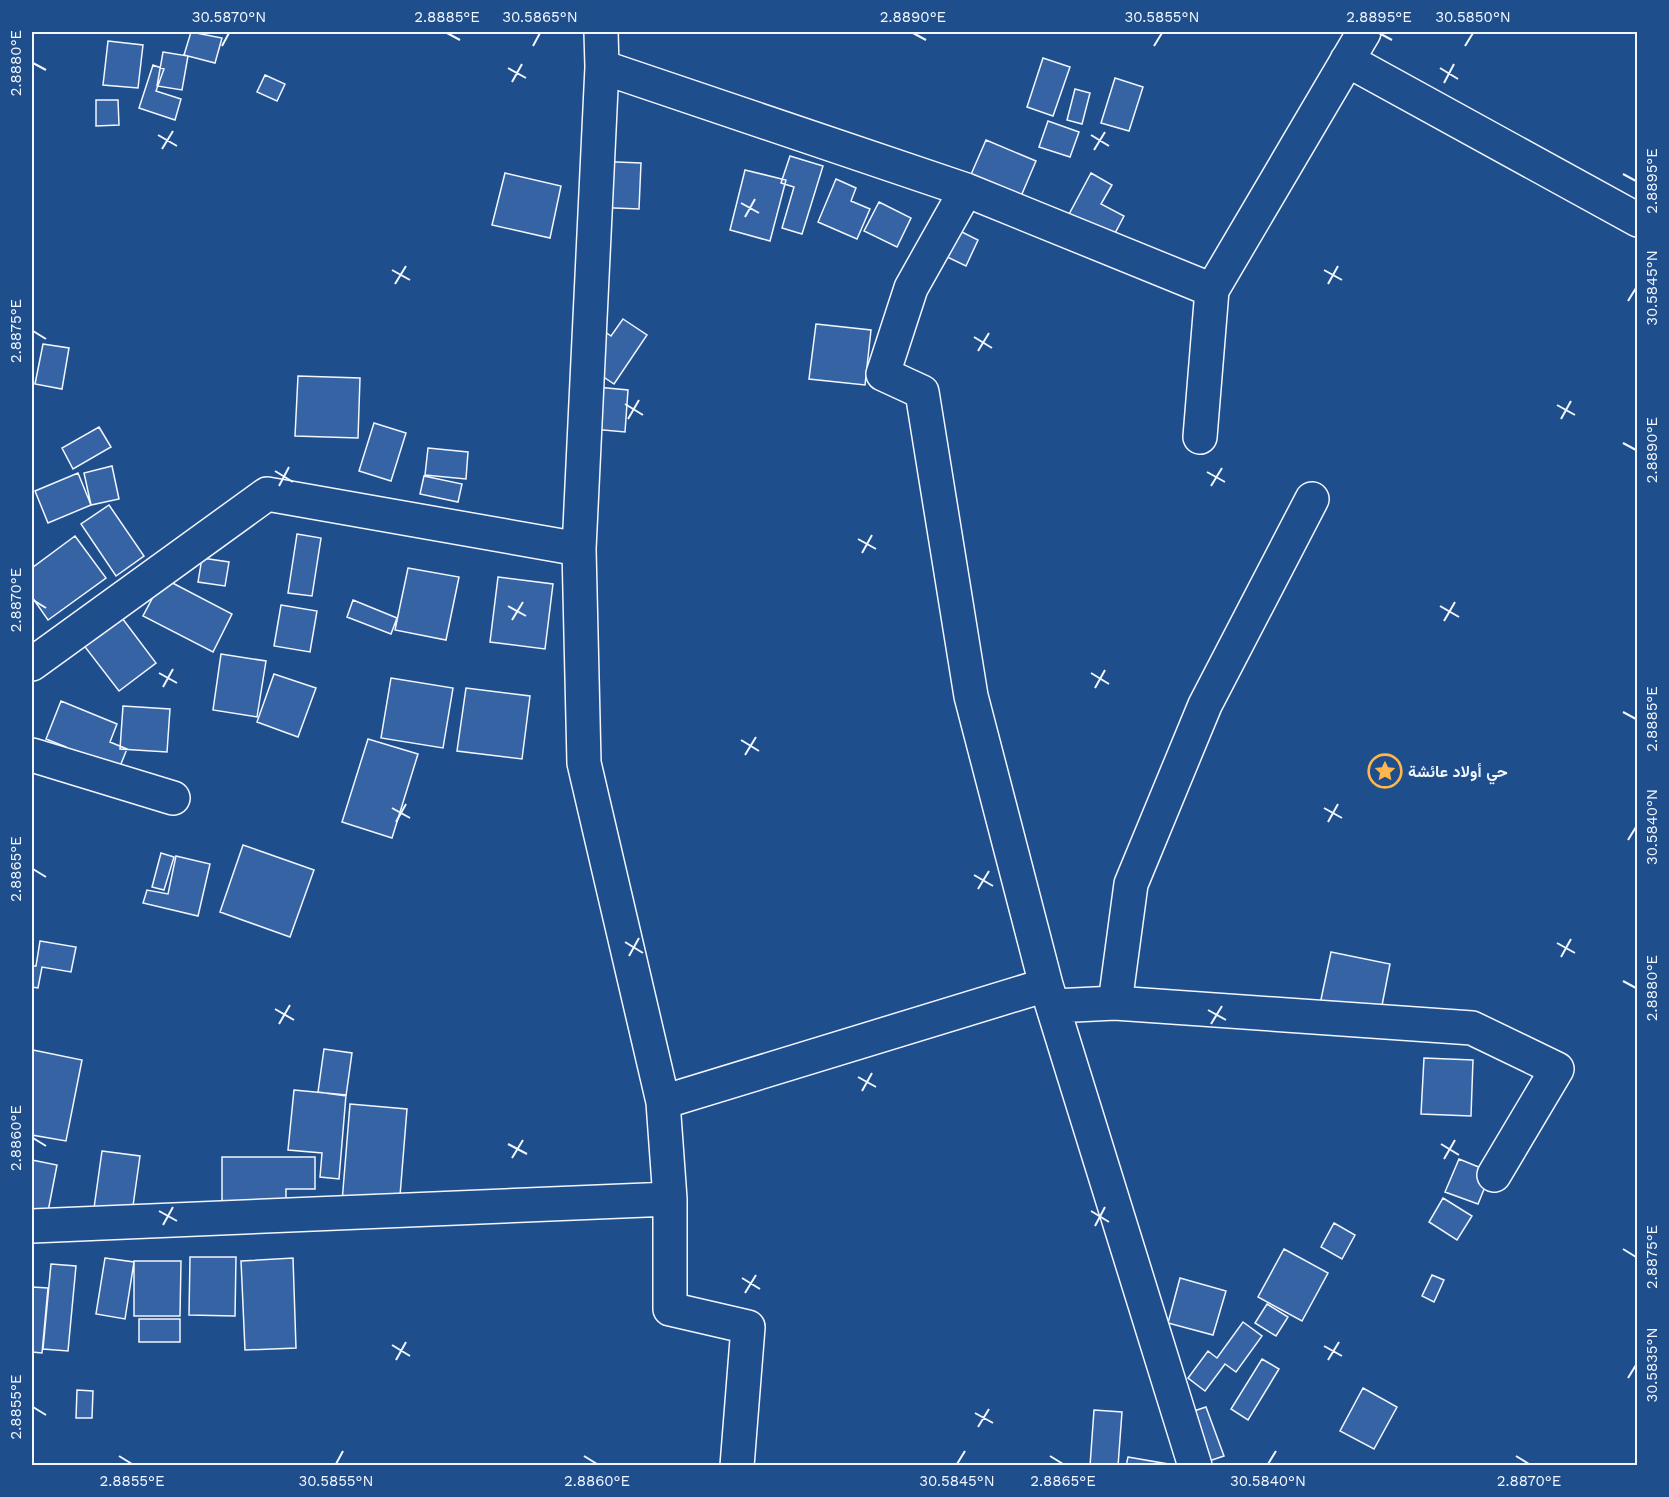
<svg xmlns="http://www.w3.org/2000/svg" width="1669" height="1497" font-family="'Work Sans',Vazirmatn,sans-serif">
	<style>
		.building { fill: #3563a3; stroke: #f2f6ff; stroke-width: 1.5 }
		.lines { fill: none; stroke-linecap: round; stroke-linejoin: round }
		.minor-casing { stroke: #f2f6ff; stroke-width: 36 }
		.minor { stroke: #1f4e8c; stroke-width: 33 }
		.ticks { fill: none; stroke: #f2f6ff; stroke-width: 2 }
		.labels { text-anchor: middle; stroke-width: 4.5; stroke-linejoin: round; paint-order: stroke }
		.poi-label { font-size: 16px; font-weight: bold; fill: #f2f6ff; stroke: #1f4e8c; text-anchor: start }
		.neatline { fill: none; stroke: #f2f6ff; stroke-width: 2 }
		.ticks-label { font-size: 15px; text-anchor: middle; fill: #f2f6ff }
	</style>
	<rect width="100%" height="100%" fill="#1f4e8c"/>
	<!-- building -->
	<path class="building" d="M191,32L222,38L215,63L184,55Z
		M108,41L143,45L138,88L103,85Z
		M163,52L188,56L182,90L157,86Z
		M1043,58L1070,67L1053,116L1027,107Z
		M153,65L164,69L156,91L181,99L175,120L139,108Z
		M265,75L285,84L277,101L257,92Z
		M1115,78L1143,87L1129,131L1101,123Z
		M1075,89L1090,93L1082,124L1067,120Z
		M96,100H118L119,125L96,126Z
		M1048,121L1079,132L1070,157L1039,147Z
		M986,140L1036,161L1016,208L966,186Z
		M790,156L823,166L802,234L782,228L794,187L781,183Z
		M592,161L641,163L639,209L590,207Z
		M745,170L786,180L770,241L730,230Z
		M505,173L561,186L550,238L492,225Z
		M1091,173L1112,185L1101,204L1124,216L1103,256L1059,233Z
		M836,179L856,188L851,201L870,209L857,239L818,222Z
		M879,202L911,218L897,247L864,231Z
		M952,227L978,240L966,266L939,253Z
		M623,319L647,335L614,384L577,359L598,327L611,336Z
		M816,324L871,330L865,385L809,379Z
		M43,344L69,348L62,389L35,384Z
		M298,376L360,378L358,438L295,436Z
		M586,386L628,390L625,432L582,428Z
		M374,423L406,433L391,481L359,471Z
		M99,427L111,447L73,469L62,448Z
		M428,448L468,452L466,479L425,475Z
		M112,466L119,499L91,505L84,473Z
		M78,473L91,505L48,523L35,491Z
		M424,476L462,484L458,502L420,494Z
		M109,505L144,556L116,576L81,524Z
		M297,534L321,538L312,596L288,593Z
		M75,536L106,578L48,620L32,597V568Z
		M202,558L229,562L225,586L198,582Z
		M408,568L459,577L446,640L395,630Z
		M498,577L553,584L545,649L490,642Z
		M163,578L232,614L213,652L143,616Z
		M353,600L397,618L391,634L347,617Z
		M281,605L317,611L310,652L274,646Z
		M119,614L156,663L119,691L82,643Z
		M221,654L266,661L257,717L213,710Z
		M274,674L316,688L298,737L257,722Z
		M391,678L453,688L443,748L381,738Z
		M466,688L530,696L522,759L457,751Z
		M61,701L117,724L110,742L127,749L112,786L60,764L66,747L46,739Z
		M123,706L170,709L167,752L120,749Z
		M368,739L418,754L392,838L342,822Z
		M243,845L314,870L290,937L220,912Z
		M161,853L174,857L164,890L152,887Z
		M176,856L210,864L198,916L143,903L147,890L168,894Z
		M40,941L76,947L71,972L42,967L38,988L32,987V966H36Z
		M1331,952L1390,964L1379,1021L1319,1009Z
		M324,1049L352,1053L346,1096L318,1092Z
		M33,1050L82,1060L66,1141L32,1135Z
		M1424,1058L1473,1060L1471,1116L1421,1114Z
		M294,1090L346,1095L339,1179L320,1177L322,1153L288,1150Z
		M350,1104L407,1109L399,1208L342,1202Z
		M102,1151L140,1156L132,1213L94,1208Z
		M222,1157H315V1189H286V1203L222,1217Z
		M1459,1159L1491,1172L1478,1204L1445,1192Z
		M32,1160L57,1165L45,1227L32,1224Z
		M1443,1198L1472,1216L1457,1240L1429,1222Z
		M1334,1223L1355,1235L1342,1259L1321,1247Z
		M1284,1249L1328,1273L1302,1321L1258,1297Z
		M190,1257H236L235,1316L189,1315Z
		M105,1258L134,1262L125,1319L96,1314Z
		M293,1258L296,1348L245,1350L241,1261Z
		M134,1261H181L180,1316H134Z
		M51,1264L76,1266L68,1351L43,1349Z
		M1432,1275L1444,1280L1434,1302L1422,1296Z
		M1180,1278L1226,1291L1213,1335L1168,1323Z
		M32,1287L48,1288L42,1353L32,1352Z
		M1267,1304L1288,1317L1276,1336L1255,1323Z
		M139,1319H180V1342H139Z
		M1243,1322L1262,1336L1236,1372L1225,1364L1205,1391L1188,1378L1208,1351L1217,1358Z
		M1262,1359L1279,1369L1248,1420L1231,1409Z
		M1363,1388L1397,1407L1374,1449L1340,1431Z
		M77,1390L93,1391L92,1418H76Z
		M1206,1407L1224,1456L1203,1463L1185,1414Z
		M1094,1410L1122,1412L1118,1466H1090Z
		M1128,1457L1168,1464V1466H1126Z"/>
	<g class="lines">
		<!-- minor casing -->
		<g class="minor-casing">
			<path id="minor" d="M601,32L602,67L579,549L584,763L663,1102L670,1199V1309L748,1327L737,1466
				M1347,60L1638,220
				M602,67L966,190L1212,290
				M966,190L911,288L883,374L922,392L971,696L1046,985L1195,1466
				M1200,437L1212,290L1364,32
				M32,664L267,494L579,549
				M32,755L173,798
				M1115,1003L1131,884L1205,705L1312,499
				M1054,1006L1115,1003L1472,1028L1557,1069L1494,1175
				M663,1102L1046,985
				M32,1226L670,1199"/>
		</g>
		<!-- minor -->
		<use href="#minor" class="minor"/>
	</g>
	<!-- ticks -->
	<path class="ticks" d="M447,33L460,40M913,33L926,40M1379,33L1392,40M222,46L229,33M533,46L540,33M1154,46L1162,33M1465,46L1473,33M33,63L46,70M508,68L526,78M1440,68L1458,79M512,82L522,64M1444,83L1454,64M158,135L177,146M1091,135L1109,146M162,149L173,131M1094,150L1105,132M1623,174L1636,181M741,203L759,213M745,217L755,199M392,270L410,280M1324,270L1342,280M395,284L406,266M1328,284L1338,266M1628,301L1636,288M33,331L46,339M974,337L992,348M978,351L989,333M625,404L643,415M1557,405L1575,415M628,419L639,400M1561,419L1571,401M1623,443L1636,450M275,471L293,482M1207,472L1225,482M279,486L289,467M1211,486L1222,468M858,539L876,549M862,553L872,535M33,600L46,608M508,606L526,616M1440,606L1459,617M512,620L523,602M1444,621L1455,602M159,673L177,683M1091,673L1109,684M163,687L173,669M1095,688L1105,670M1623,712L1636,719M741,740L759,751M745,755L756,737M392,808L410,818M1324,808L1342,818M396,822L406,804M1328,822L1338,804M1628,840L1636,827M33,869L46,877M974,875L993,886M978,889L989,871M625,942L643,953M1557,943L1575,953M629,956L639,938M1561,957L1571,939M1623,981L1636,988M275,1009L294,1020M1208,1010L1226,1020M279,1024L290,1005M1211,1024L1222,1006M858,1077L876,1087M862,1091L872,1073M33,1138L46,1146M508,1144L527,1154M1441,1144L1459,1155M512,1158L523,1140M1444,1159L1455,1140M159,1211L177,1221M1091,1211L1109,1222M163,1225L173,1207M1095,1226L1105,1207M1623,1249L1636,1257M742,1278L760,1289M745,1293L756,1275M392,1345L410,1356M1324,1346L1342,1356M396,1360L406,1342M1328,1360L1339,1342M1628,1378L1636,1365M33,1407L46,1415M975,1413L993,1423M978,1427L989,1409M119,1456L132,1464M584,1456L597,1464M1050,1456L1063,1464M1516,1456L1529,1464M336,1464L343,1451M957,1464L965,1451M1268,1464L1276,1451"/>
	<!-- icons -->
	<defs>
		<g id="sight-ring" transform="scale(1.725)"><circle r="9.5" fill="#1f4e8c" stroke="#ffb74d" stroke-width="1.5"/><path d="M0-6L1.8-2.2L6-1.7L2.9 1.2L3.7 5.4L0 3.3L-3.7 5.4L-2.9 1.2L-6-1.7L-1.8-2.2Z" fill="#ffb74d"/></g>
	</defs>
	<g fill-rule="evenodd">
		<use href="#sight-ring" x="1385" y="771"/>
	</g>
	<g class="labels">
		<!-- poi labels -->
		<g class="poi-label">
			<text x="1408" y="777">حي أولاد عائشة</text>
		</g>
	</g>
	<!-- border -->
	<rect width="1669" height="1497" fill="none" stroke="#1f4e8c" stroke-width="66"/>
	<rect x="33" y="33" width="1603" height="1431" class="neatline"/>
	<g class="ticks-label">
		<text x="229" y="22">30.5870°N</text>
		<text x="447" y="22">2.8885°E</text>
		<text x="540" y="22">30.5865°N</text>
		<text x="913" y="22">2.8890°E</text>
		<text x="1162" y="22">30.5855°N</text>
		<text x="1379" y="22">2.8895°E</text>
		<text x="1473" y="22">30.5850°N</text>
		<text transform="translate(16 63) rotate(-90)" y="5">2.8880°E</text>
		<text transform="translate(1652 181) rotate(-90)" y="5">2.8895°E</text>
		<text transform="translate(1652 288) rotate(-90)" y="5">30.5845°N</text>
		<text transform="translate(16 331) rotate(-90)" y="5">2.8875°E</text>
		<text transform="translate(1652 450) rotate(-90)" y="5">2.8890°E</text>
		<text transform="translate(16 600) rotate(-90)" y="5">2.8870°E</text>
		<text transform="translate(1652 719) rotate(-90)" y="5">2.8885°E</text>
		<text transform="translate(1652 827) rotate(-90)" y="5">30.5840°N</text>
		<text transform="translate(16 869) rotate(-90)" y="5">2.8865°E</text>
		<text transform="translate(1652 988) rotate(-90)" y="5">2.8880°E</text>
		<text transform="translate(16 1138) rotate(-90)" y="5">2.8860°E</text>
		<text transform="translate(1652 1257) rotate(-90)" y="5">2.8875°E</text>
		<text transform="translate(1652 1365) rotate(-90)" y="5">30.5835°N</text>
		<text transform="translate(16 1407) rotate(-90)" y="5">2.8855°E</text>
		<text x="132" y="1486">2.8855°E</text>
		<text x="336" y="1486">30.5855°N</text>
		<text x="597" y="1486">2.8860°E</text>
		<text x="957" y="1486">30.5845°N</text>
		<text x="1063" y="1486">2.8865°E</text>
		<text x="1268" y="1486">30.5840°N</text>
		<text x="1529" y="1486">2.8870°E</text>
	</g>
</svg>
